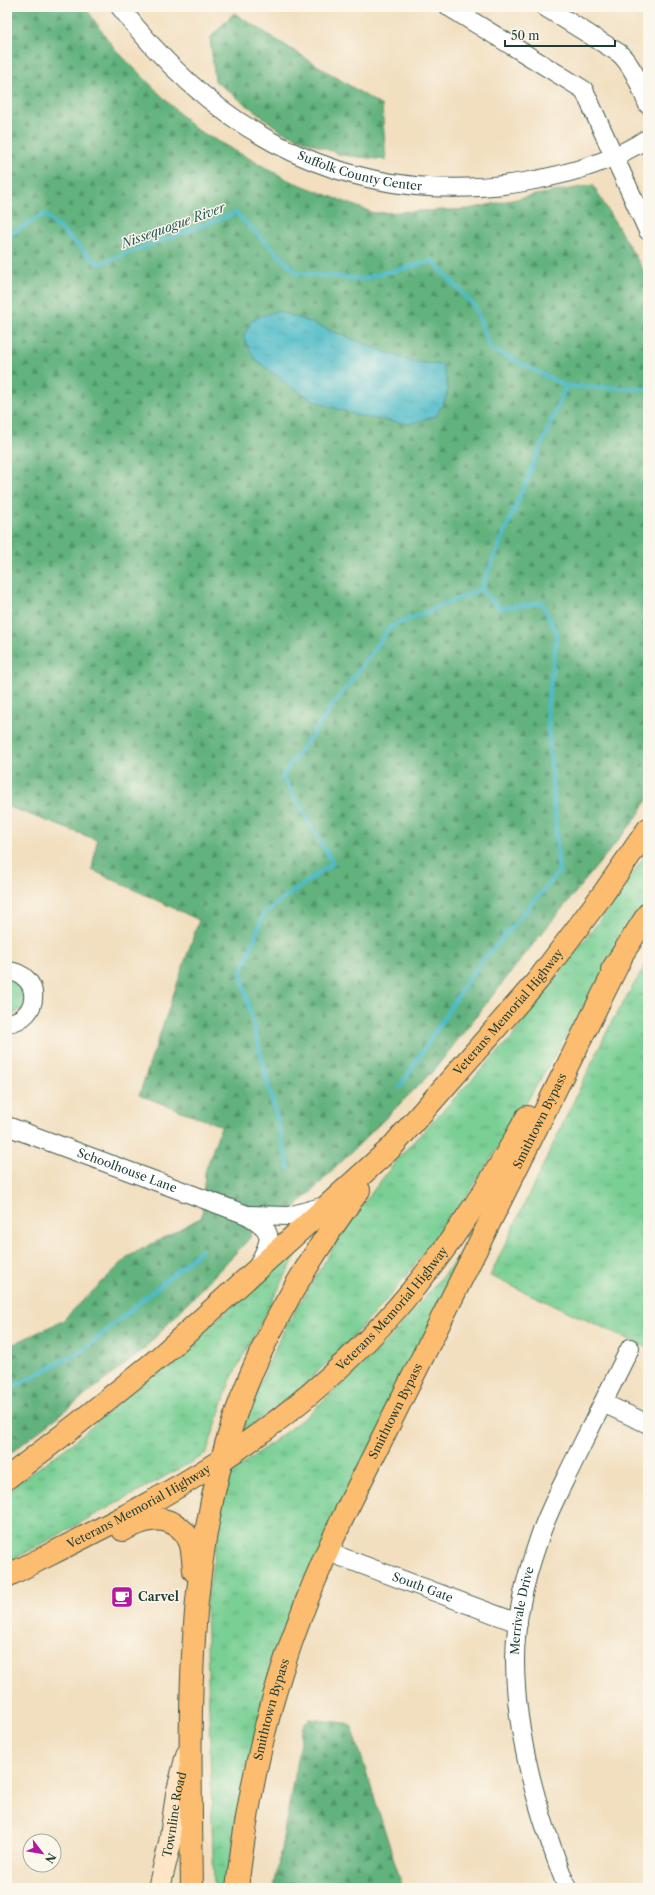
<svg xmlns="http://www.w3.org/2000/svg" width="655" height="1895" font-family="'Libre Caslon Text',serif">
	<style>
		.grass { fill: url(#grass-tufts); stroke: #4c8664 }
		.forest { fill: url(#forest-firs); stroke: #407859; fill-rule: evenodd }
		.water { fill: url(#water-ripples); stroke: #367c7e }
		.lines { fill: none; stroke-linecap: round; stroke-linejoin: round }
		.stream { stroke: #4ebbc7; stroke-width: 4.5 }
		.minor-casing { stroke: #3f5549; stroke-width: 20 }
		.secondary-casing { stroke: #3f5549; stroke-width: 24 }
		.trunk-casing { stroke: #3f5549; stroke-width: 24 }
		.minor { stroke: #fff; stroke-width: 18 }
		.secondary { stroke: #fee5c5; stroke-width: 22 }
		.trunk { stroke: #fcbd6f; stroke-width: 22 }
		.labels { text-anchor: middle; stroke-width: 3; stroke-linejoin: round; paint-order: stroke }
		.street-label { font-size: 12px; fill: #1f3d34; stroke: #fbf7ec }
		.poi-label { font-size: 12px; font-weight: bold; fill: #1f3d34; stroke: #fbf7ec; text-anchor: start }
		.water-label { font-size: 13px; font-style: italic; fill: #2b5c59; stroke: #fbf7ec }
	</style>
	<defs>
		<pattern id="grass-tufts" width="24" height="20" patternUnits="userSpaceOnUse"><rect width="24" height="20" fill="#79cf94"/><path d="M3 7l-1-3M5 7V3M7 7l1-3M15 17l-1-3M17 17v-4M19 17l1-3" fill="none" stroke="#63a97a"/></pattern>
		<pattern id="forest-firs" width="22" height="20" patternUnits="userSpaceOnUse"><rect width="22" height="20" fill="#62b27e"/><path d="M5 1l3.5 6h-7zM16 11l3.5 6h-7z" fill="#509268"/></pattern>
		<pattern id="water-ripples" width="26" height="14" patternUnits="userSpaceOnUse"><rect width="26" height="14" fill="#4ebbc7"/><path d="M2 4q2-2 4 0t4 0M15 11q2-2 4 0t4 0" fill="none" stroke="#4099a2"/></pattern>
	</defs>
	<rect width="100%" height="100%" fill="#fbf7ec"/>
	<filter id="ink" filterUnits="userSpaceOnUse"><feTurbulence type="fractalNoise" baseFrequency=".025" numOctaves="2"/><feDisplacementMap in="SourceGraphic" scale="8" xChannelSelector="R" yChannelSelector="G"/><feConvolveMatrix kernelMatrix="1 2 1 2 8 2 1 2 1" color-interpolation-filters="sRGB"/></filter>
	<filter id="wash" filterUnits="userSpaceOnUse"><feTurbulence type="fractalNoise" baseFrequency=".012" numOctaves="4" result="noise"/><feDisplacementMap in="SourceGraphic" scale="16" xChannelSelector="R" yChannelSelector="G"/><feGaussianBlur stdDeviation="0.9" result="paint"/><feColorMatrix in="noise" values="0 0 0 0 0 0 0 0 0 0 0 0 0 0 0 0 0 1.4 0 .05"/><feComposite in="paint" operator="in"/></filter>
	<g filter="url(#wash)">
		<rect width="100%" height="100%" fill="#f2dfc0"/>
		<!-- grass -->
		<path class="grass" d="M648,851V900L514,1123L461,1205L390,1296L334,1357L292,1395L237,1436L283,1331L346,1226L400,1156L511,1038L617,897Z
			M648,961V1348L490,1276L612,1021Z
			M7,977L25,987L26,1006L7,1018Z
			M467,1247L272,1674L238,1806L228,1888H214L206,1606L227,1476L308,1415L392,1336Z
			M300,1248L230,1381L206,1454L7,1563V1491L70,1445Z"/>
		<!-- forest -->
		<path class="forest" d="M7,7H85L113,47L194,128L288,180L374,213L469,209L535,195L593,185L648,278V798L637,817L538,938L434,1070L294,1209L254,1213L250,1238L141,1352L7,1456V1347L62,1321L129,1256L202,1217L205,1172L221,1126L139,1095L199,920L92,870L97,840L7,806ZM277,311C323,325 365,347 411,361C421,363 432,364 442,365C451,391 449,393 436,416L409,424L359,416L319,403L287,384L255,359Z
			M234,13L382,106L386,160L341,155L281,131L215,81L210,38Z
			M309,1719L345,1723L352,1727L403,1888H274L303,1726Z"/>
		<!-- water -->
		<path class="water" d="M277,311C323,325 366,347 412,361C421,363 432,364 442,365C451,391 449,393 436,416L409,424L359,416L319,403L287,384L255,359L243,337L253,319Z"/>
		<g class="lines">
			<!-- stream -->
			<path class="stream" d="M7,236L44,214L98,264L236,213L297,273L361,279L433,261L475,307L490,348L566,386L648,389
				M400,1087L473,972L559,872L547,708L557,634L542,603L499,608L481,589
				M289,1168L241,974L264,913L333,863L282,776L390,627L481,589L566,386
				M7,1390L85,1349L200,1251"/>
		</g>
	</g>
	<g filter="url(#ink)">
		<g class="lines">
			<!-- minor casing -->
			<g class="minor-casing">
				<g id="minor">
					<path id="s1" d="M120,7C221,139 356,209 524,182C566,175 612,162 648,138"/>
					<path d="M449,7L584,90L648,231"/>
					<path d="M545,7L619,53C634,67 640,86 648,105"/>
					<path d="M7,971C42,973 42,1019 7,1023"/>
					<path id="s2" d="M7,1126L247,1215C276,1232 272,1239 257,1267"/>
					<path d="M247,1215L289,1216L328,1205"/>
					<path d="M603,1403L648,1424"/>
					<path id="s3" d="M328,1552L518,1623"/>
					<path id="s4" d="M567,1888C539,1816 515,1737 515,1660C515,1620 525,1579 538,1542C546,1515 560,1490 572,1465C591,1426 611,1387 630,1348"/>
				</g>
			</g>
			<!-- secondary casing -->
			<g class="secondary-casing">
				<g id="secondary">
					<path id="s5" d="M159,1888L170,1843L177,1794L187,1755"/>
				</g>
			</g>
			<!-- trunk casing -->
			<g class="trunk-casing">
				<g id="trunk">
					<path d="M612,970L648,914"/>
					<path id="s6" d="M7,1478L76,1425L160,1357L391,1148L538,980L603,894L648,829"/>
					<path d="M123,1530C142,1521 160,1513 179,1527C184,1531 188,1537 190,1542C193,1551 193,1561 194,1571"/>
					<path id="s7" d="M7,1576C80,1539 154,1504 223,1459C358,1370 451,1259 527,1117"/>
					<path d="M192,1888C190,1730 183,1568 235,1416C263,1334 308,1259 359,1190"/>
					<path id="s8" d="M237,1888C242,1847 248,1806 257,1765C275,1677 307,1592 346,1511L621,958"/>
				</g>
			</g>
			<!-- minor -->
			<use href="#minor" class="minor"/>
			<!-- secondary -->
			<use href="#secondary" class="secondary"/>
			<!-- trunk -->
			<use href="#trunk" class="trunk"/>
		</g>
	</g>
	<!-- icons -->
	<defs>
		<g id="cafe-square" transform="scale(1.15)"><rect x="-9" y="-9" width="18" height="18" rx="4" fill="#b5179e" stroke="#fbf7ec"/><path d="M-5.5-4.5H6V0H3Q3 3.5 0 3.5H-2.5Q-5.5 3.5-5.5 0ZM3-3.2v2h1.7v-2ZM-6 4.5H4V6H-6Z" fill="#fff"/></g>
	</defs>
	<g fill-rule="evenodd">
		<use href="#cafe-square" x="122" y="1597"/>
	</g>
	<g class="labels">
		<!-- street labels -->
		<g class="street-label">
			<text dy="4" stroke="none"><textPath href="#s1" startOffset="298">Suffolk County Center</textPath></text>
			<text dy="4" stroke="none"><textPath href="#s6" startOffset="686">Veterans Memorial Highway</textPath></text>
			<text dy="4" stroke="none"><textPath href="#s8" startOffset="830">Smithtown Bypass</textPath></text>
			<text dy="4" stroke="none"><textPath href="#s2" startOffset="128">Schoolhouse Lane</textPath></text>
			<text dy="4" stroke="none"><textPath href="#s7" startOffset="473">Veterans Memorial Highway</textPath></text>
			<text dy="4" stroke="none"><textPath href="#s8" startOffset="506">Smithtown Bypass</textPath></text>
			<text dy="4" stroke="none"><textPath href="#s7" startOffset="149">Veterans Memorial Highway</textPath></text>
			<text dy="4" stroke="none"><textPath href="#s3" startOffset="101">South Gate</textPath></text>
			<text dy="4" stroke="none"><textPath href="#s4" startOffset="285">Merrivale Drive</textPath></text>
			<text dy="4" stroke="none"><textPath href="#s8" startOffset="182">Smithtown Bypass</textPath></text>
			<text dy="4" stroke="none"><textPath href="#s5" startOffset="75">Townline Road</textPath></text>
		</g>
		<!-- poi labels -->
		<g class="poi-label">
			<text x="138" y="1601">Carvel</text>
		</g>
		<!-- water labels -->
		<g class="water-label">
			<text transform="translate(173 225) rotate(-20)" y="5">Nissequogue River</text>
		</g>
	</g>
	<!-- margin -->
	<rect width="655" height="1895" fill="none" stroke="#fbf7ec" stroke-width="24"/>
	<!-- north arrow -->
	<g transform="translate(42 1853) rotate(121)"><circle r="19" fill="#fbf7ec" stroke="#a3ada2"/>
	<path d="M0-3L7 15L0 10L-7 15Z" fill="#b5179e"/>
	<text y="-6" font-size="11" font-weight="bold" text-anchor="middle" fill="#1f3d34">N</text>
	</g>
	<!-- scale -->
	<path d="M505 40v6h110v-6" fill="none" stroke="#1f3d34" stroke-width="2"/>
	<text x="511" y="40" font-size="12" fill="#1f3d34" stroke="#fbf7ec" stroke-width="3" paint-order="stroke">50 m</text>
</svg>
